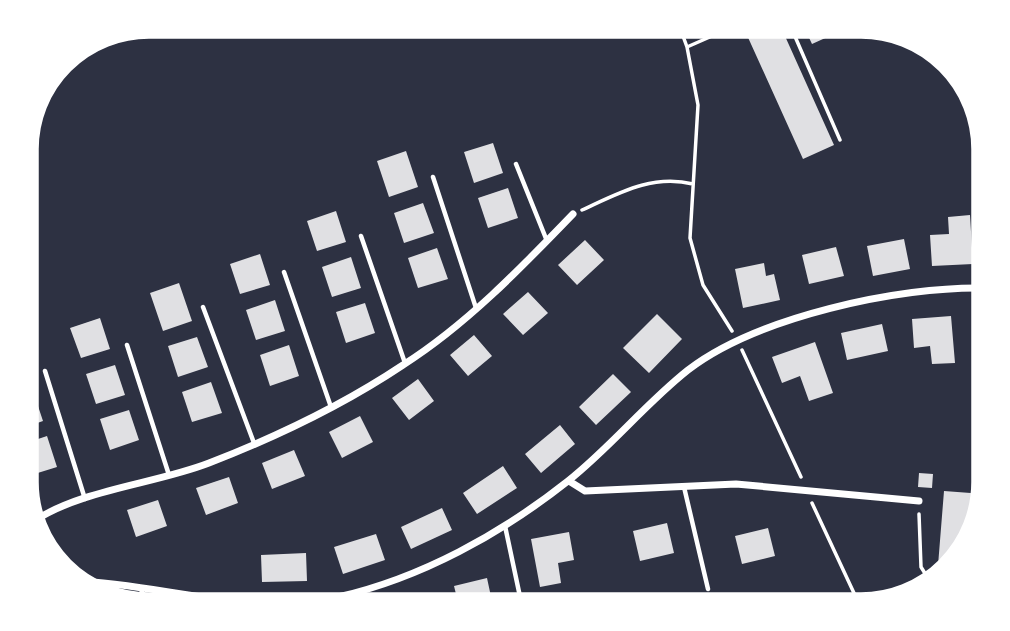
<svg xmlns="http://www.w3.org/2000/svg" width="1010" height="631" font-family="'Work Sans',sans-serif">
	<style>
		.building { fill: #e0e0e3 }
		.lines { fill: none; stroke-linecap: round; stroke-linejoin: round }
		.path { stroke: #fff; stroke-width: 3.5 }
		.service { stroke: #fff; stroke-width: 4.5 }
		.minor { stroke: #fff; stroke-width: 7 }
		.rim { fill: none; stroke: #fff; stroke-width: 3.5 }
	</style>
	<rect width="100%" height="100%" fill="#2d3142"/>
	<!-- building -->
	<path class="building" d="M764,25H780L834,145L803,159L746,33Z
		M803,25H854L812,44Z
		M493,143L503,173L474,183L464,152Z
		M406,151L418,187L389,197L377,161Z
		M508,188L518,218L488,228L478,198Z
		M423,203L434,233L404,243L394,213Z
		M336,211L346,242L317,251L307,221Z
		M970,215L973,264L932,266L930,235L949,234L948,217Z
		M904,239L910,269L873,276L867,246Z
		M585,240L604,260L577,285L558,265Z
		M836,247L844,276L809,284L802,255Z
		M437,248L448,279L418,288L408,258Z
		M260,254L270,285L240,294L230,264Z
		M351,257L361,288L332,297L322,267Z
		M764,263L766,276L774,274L780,300L743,308L735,269Z
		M179,283L192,321L163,331L150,293Z
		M528,292L548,313L523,335L503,314Z
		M275,300L285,331L256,340L246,310Z
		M365,303L375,333L346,343L336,312Z
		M657,314L682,339L649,373L623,348Z
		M951,316L955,363L932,364L930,346L914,348L912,319Z
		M979,316H985V345H979Z
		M100,318L110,349L81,358L70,328Z
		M882,324L888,351L847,360L841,333Z
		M474,335L492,356L468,376L450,355Z
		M197,337L208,367L178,377L168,346Z
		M815,342L833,393L809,401L800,376L782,383L772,357Z
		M289,345L299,376L270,386L260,355Z
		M115,365L125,395L96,404L86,374Z
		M613,374L631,392L596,425L579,407Z
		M418,379L434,401L409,420L392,398Z
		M211,382L222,413L192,422L182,392Z
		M33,391L43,421L26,427V393Z
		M129,410L139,440L110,450L100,419Z
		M360,416L373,442L342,458L329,432Z
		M560,425L575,444L541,473L525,454Z
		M47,436L57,467L28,476L26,443Z
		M294,450L305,476L272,489L262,463Z
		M503,466L517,488L477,514L463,493Z
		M919,473L933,474L932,488L918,487Z
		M229,477L238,503L206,515L196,488Z
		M944,491L984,494L965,551L937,578Z
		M158,500L167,526L136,537L127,510Z
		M442,508L452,530L411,549L401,527Z
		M667,523L674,553L640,561L633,531Z
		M768,528L775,556L742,564L735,536Z
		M569,532L574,560L558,563L561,583L540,587L531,539Z
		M376,534L385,560L343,574L334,547Z
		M306,553L307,581L262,582L261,555Z
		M487,578L493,606H459L454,586Z
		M686,595L689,606H653L652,603Z"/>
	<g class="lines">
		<!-- path -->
		<path class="path" d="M679,25L687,47L698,105L690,238L703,285L732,331
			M790,25L840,140
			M687,47L737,25
			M944,60L951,75L956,72
			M582,210C619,193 652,174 693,184
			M742,350L801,477
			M812,503L860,606
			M919,514L921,567L931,583"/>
		<!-- service -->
		<path class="service" d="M516,164L547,241
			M433,177L476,308
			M361,236L405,363
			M284,272L331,407
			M203,307L254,443
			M127,345L169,475
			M45,371L85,499
			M684,487L708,589
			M505,526L522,606
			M141,588L145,606"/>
		<!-- minor -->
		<path class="minor" d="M569,481L585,491L736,484L919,501
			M34,521C83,489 155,484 209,463C276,437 343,405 403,365C466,325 521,268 573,214
			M75,581C163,584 250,617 338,597C421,578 501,534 568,481C611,447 645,404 688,370C757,317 899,286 985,288"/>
	</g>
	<!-- crop -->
	<path d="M0 0H1010V631H0ZM149 37H861A112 112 0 0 1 973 149V482A112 112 0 0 1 861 594H149A112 112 0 0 1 37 482V149A112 112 0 0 1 149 37Z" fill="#fff" fill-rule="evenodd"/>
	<path class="rim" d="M149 37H861A112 112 0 0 1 973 149V482A112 112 0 0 1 861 594H149A112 112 0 0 1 37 482V149A112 112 0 0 1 149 37Z"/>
</svg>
